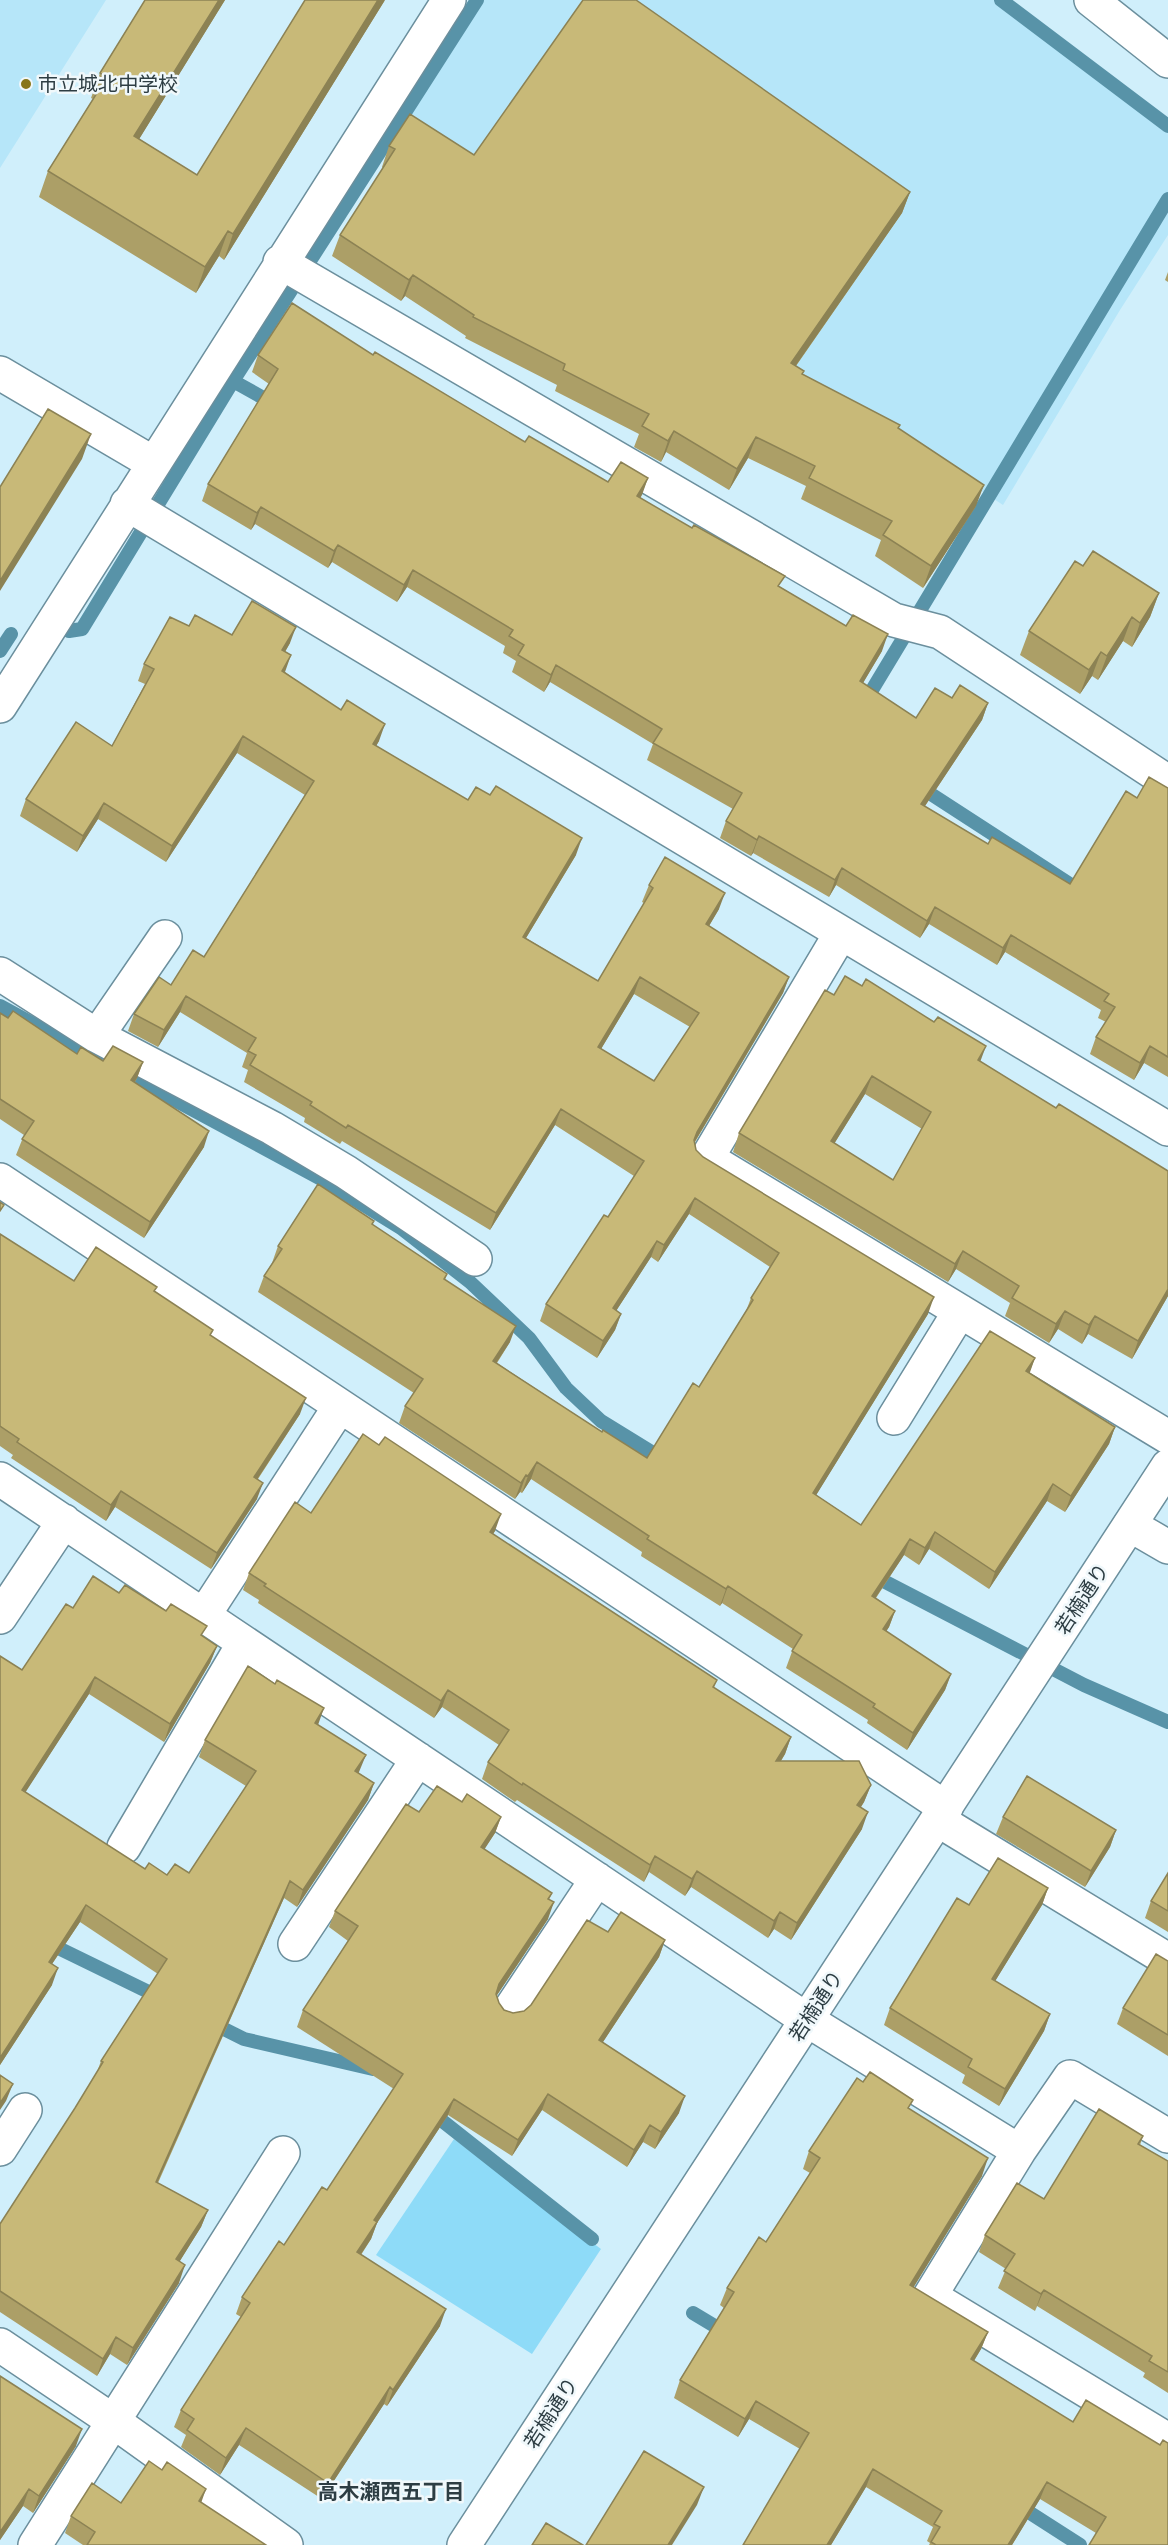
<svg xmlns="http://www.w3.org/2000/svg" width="1168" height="2545" font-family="Poppins,'Noto Sans JP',sans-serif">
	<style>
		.built { fill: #b6e6f9 }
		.green { fill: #8edbf8 }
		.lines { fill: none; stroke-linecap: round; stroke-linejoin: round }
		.stream { stroke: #5893a8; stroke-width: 14 }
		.minor-casing { stroke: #6b8f9d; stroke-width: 36 }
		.tertiary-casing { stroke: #6b8f9d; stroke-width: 36 }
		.minor { stroke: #fff; stroke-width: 33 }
		.tertiary { stroke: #fff; stroke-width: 33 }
		.wall { fill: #ac9f67; fill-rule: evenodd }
		.shaded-wall { fill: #8c8254 }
		.building { fill: #c8b978; stroke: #8c8254; stroke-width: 1.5; fill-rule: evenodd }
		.poi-dot { fill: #887518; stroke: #f0f8fb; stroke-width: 2 }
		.labels { text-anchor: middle; stroke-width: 5; stroke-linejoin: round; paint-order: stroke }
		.poi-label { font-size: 20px; fill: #2d3d43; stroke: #f0f8fb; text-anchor: start }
		.street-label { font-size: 20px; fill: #2d3d43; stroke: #f0f8fb }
		.neighbourhood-label { font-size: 21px; font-weight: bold; fill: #2d3d43; stroke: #f0f8fb }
	</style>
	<rect width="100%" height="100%" fill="#d0effb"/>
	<!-- built -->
	<path class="built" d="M0,0H106L0,168Z
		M471,0H1007L1168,127V235L1120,310L1003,505L402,110Z"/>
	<!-- green -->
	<path class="green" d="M454,2139L601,2249L532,2354L376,2255Z"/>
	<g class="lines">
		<!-- stream -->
		<path class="stream" d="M1001,0L1168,126
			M233,381L276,405
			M69,631L82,629L233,381L477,0
			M0,651L11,634
			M863,705L1168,199
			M917,785L1082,892
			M0,1006L96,1058
			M121,1071L325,1181L401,1228L470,1282L529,1338L566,1388L601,1421L666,1461
			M872,1575L1084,1685L1168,1722
			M46,1942L163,1999
			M210,2022L244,2039L373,2069
			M431,2112L592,2239
			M693,2313L728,2334
			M1016,2504L1080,2545"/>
		<!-- minor casing -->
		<g class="minor-casing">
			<path id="minor" d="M280,262L894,620L940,632L1168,782
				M0,373L153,463
				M127,504L1168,1129
				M0,706L449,0
				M841,933L707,1158L1168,1437
				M0,974L97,1036L272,1128L346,1172L475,1259
				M97,1036L165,937
				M0,1180L946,1808
				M894,1418L960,1311
				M0,1479L807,2020L1019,2151L1070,2077L1168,2136
				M1130,1525L1168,1547
				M204,1615L340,1406
				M0,1617L64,1521
				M938,1820L1168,1960
				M124,1847L244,1643
				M295,1944L418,1759
				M509,2011L597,1879
				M0,2149L25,2110
				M1019,2151L930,2296L1168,2440
				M0,2345L113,2421L286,2545
				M35,2545L283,2153"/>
		</g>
		<!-- tertiary casing -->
		<g class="tertiary-casing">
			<path id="tertiary" d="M1091,0L1168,61
				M464,2545L1168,1466"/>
		</g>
		<!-- minor -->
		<use href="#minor" class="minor"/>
		<!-- tertiary -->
		<use href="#tertiary" class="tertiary"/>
	</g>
	<!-- wall -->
	<path class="wall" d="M145,0H225L139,139L197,175L385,0L224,260L219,256L196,293L39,197L48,171L93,99L91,98L100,73Z
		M389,146L474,155L910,192L902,213L796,366L803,374L898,428L976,506L923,588L875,556L881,540L801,499L806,486L748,458L729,490L666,452L661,462L634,447L639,434L555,391L557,385L465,338L466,336L405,296L401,301L332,256L340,235L383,168L382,167Z
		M1168,272V282L1165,280Z
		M258,355H373L525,442L608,482L648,478L640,498L882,651L863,683L916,718L952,698L988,703L982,720L925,806L988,844L1070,884L1137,798L1168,788V1077L1144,1063L1134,1080L1090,1054L1096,1037L1106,1022L1098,1018L1101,1010L1005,952L997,965L929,924L920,938L836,885L829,897L753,853L751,856L720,838L726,821L733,809L647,760L653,744L550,682L544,692L512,672L516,661L503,653L505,646L407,587L397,602L332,562L328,568L255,524L251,530L202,501L208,484L269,384L252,372Z
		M1083,566L1159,593L1150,617L1132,647L1123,641L1098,680L1092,676L1080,694L1020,655L1029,631Z
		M189,626L232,635L290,643L285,652V672L379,741L376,746L468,800L576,855L526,938L598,981L644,903L642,902L649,885L719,909L709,926L789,977L783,993L695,1142L696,1150L703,1157L928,1314L816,1495L861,1525L1035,1358L1029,1373L1115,1427L1109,1444L1065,1512L1047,1501L989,1589L929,1549L919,1565L904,1555L876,1598L895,1611L889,1627L886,1631L951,1674L945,1690L907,1750L867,1723L868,1720L786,1668L793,1649L722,1603L720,1606L641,1556L642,1552L531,1479L522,1493L520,1492L515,1499L399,1423L405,1406L414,1393L258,1292L264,1276L272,1263L278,1246L372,1225L447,1274L445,1280L510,1342L497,1363L602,1432L647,1458L699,1387L746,1311L751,1298L770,1267L689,1214L658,1262L651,1257L616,1311L621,1314L615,1330L597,1358L540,1321L546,1304L608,1217L634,1176L555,1125L490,1230L342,1141L340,1144L304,1122L305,1118L244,1082L248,1070L242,1067L247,1053L180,1012L158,1047L128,1031L134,1014L171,985L204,957L305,795L237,753L166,862L98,819L77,852L20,816L26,799L112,746L145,684L138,681L144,664ZM634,994L690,1027L654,1081L601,1049Z
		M834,995L981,1062L1056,1108L1168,1171V1296L1132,1359L1088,1334L1082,1344L1058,1329L1049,1343L1005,1316L1010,1303L956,1269L948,1282L733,1152L739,1133ZM865,1094L922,1129L893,1180L834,1144Z
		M0,1013L8,1018L77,1054L103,1061L143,1062L137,1078L135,1082L204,1147L144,1238L16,1155L24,1135L0,1119Z
		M0,1234L74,1281L155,1291L211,1336L300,1414L258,1479L257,1499L211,1569L115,1507L106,1521L11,1458L13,1455L0,1446Z
		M311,1513L495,1531L493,1534L717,1680L714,1688L791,1737L785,1754L781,1761L871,1785L864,1802L861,1807L862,1829L791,1940L774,1929L768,1938L691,1887L685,1896L649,1872L644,1882L517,1800L515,1802L482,1779L488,1762L499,1745L442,1707L434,1718L258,1603L259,1600L243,1590L249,1573Z
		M119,1593L203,1637L217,1646L210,1663L164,1742L89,1694L25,1792L145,1869L167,1875L189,1873L246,1786L199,1757L205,1740L318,1725L359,1773L374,1783L368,1800L297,1907L284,1898L158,2183L208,2210L201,2227L179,2262V2283L127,2365L110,2354L97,2376L0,2312V2224L75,2108L97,2072L101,2061L158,1974L80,1922L52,1964V1985L0,2065V1656L22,1670L73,1608Z
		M462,1802L501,1817L495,1833L484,1849L552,1893L549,1900L548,1919L497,1995L499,2003L504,2010L513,2013L524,2011L608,1932L665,1940L659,1957L603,2042L679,2113L655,2149L643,2142L627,2167L542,2110L512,2156L448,2115L377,2223L371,2239L361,2255L440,2326L387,2406L384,2404L322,2499L239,2445L220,2475L181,2447L186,2435L174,2427L181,2410L241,2317L236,2314L242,2297L284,2245L327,2190L394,2089L297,2027L303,2010L348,1941L329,1927L335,1911L419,1812Z
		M1003,1817L1116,1830L1110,1847L1085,1887L996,1834Z
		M1168,1873V1932L1145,1918L1151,1901Z
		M1048,1888L1042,1905L995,1981L1050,2014L1044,2031L999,2106L962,2083L965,2075L884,2025L890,2008L969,1905Z
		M1168,1961V2056L1117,2024L1123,2008Z
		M863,2082L910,2109L982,2176L913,2287L988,2332L981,2349L974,2361L1073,2422L1160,2445L1096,2533L1040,2499L1012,2545H929L930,2543L927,2541L933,2527L866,2487L831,2545H743L800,2449L749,2419L738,2437L674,2398L680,2380L724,2308L720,2305L727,2288L766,2242L810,2173L803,2169L809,2151Z
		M1143,2136L1140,2145L1168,2161V2393L1143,2377L1145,2373L1037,2306L1035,2311L998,2288L1006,2269L979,2252L985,2235L1044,2199Z
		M0,2376L76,2446L33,2513L23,2506L0,2540Z
		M121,2503H201L266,2545H83L65,2533L71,2516Z"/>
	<!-- shaded-wall -->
	<path class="shaded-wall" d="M219,0H225L125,162L134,136Z
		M378,0H385L224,260L233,234Z
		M910,192L902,213L783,384L791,363Z
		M228,231L219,256L196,293L205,267Z
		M413,275L405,296L401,301L409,280Z
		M674,431L666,452L661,462L668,441Z
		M91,434L82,459L0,591V581Z
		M756,437L748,458L729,490L737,469Z
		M648,478L642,495L631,513L637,496Z
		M984,485L976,506L923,588L931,566Z
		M261,507L255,524L251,530L257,513Z
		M338,545L332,562L328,568L334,551Z
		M413,570L407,587L397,602L404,585Z
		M1159,593L1150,617L1132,647L1140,623Z
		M1132,617L1123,641L1098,680L1107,656Z
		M296,627L290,643L276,667L282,650Z
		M888,634L882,651L854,698L860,681Z
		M1101,652L1092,676L1080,694L1089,670Z
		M291,655L285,672L282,671Z
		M556,665L550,682L544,692L551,675Z
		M988,703L982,720L915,821L921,804Z
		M385,724L379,741L367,761L373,744Z
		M243,736L237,753L166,862L172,846Z
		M104,803L98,819L77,852L83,836Z
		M759,836L753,853L751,856L757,840Z
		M582,838L576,855L517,953L523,937Z
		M842,868L836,885L829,897L835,880Z
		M725,893L719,909L700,941L706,924Z
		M935,907L929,924L920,938L927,921Z
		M1011,935L1005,952L997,965L1003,948Z
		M640,977L634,994L592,1064L598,1047Z
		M789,977L783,993L691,1148L697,1132Z
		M186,996L180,1012L158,1047L164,1030Z
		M986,1046L979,1065L978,1060Z
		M1150,1046L1144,1063L1134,1080L1140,1063Z
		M143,1062L137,1078L126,1096L131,1080Z
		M872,1076L865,1094L824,1160L831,1141Z
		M561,1109L555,1125L490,1230L496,1213Z
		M209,1131L204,1147L144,1238L150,1222Z
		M695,1198L689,1214L658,1262L664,1245Z
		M657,1241L651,1257L607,1325L613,1308Z
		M963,1251L956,1269L948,1282L955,1264Z
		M1168,1289V1296L1132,1359L1138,1341Z
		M934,1297L928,1314L807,1510L813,1493Z
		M1065,1311L1058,1329L1049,1343L1056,1324Z
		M621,1314L615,1330L597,1358L603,1341Z
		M1095,1316L1088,1334L1082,1344L1089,1325Z
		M516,1326L510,1342L487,1377L493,1361Z
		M1035,1358L1029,1375L1026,1371Z
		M306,1398L300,1414L248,1493L254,1477Z
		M1115,1427L1109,1444L1065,1512L1071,1496Z
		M537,1462L531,1479L522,1493L528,1476Z
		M526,1475L520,1492L515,1499L521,1483Z
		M263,1483L257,1499L211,1569L217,1553Z
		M1053,1484L1047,1501L989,1589L995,1572Z
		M121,1491L115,1507L106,1521L111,1505Z
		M501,1514L495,1531L483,1548L490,1532Z
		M935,1532L929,1549L919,1565L925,1548Z
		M910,1539L904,1555L866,1612L872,1596Z
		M728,1586L722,1603L720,1606L726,1589Z
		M895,1611L889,1627L877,1646L883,1629Z
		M217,1646L210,1663L164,1742L170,1724Z
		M951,1674L945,1690L907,1750L913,1733Z
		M95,1677L89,1694L16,1807L22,1790Z
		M448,1690L442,1707L434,1718L441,1701Z
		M324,1708L318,1725L315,1723Z
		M791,1737L785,1754L770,1778L776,1761Z
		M366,1755L359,1772L349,1788L355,1771Z
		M374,1783L368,1800L297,1907L303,1890Z
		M871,1785L864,1802L851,1822L857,1805Z
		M868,1812L862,1829L791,1940L797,1923Z
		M501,1817L495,1833L475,1864L481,1847Z
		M1116,1830L1110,1847L1085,1887L1091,1871Z
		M655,1856L649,1872L644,1882L650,1865Z
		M697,1871L691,1887L685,1896L692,1879Z
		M290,1881L284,1898L150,2199L156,2182Z
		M1048,1888L1042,1905L986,1996L992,1979Z
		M554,1902L548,1919L493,2001L499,1984Z
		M86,1905L80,1922L42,1979L49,1962Z
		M780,1912L774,1929L768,1938L774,1921Z
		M665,1940L659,1957L593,2057L599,2040Z
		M58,1968L52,1985L0,2065V2058Z
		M1050,2014L1044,2031L999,2106L1005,2089Z
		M13,2084L6,2101L0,2110V2103Z
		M548,2094L542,2110L512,2156L518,2140Z
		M685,2096L679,2113L655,2149L661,2132Z
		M454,2099L448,2115L377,2223L371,2239L351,2269L357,2252L374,2220Z
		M650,2125L643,2142L627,2167L634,2150Z
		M988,2158L982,2176L904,2303L910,2285Z
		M208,2210L201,2227L170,2277L176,2259Z
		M185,2265L179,2283L127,2365L133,2348Z
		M1044,2290L1037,2306L1035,2311L1041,2294Z
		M446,2309L440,2326L387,2406L393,2390Z
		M988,2332L981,2349L964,2377L971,2359Z
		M116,2337L110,2354L97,2376L103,2359Z
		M390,2387L384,2404L322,2499L328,2483Z
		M756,2401L749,2419L738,2437L745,2419Z
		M246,2428L239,2445L220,2475L226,2458Z
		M82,2429L76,2446L33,2513L39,2496Z
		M873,2469L866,2487L831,2545H827Z
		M1047,2482L1040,2499L1012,2545H1008Z
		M704,2487L697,2505L672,2545H668Z
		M29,2489L23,2506L0,2540V2532Z
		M206,2489L200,2506L199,2501Z"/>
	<!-- building -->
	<path class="building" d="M145,0H219L134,136L197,175L305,0H378L233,234L228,231L205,267L48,171L107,77L100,73Z
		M583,0H636L910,192L791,363L804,371L802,374L900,425L898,428L984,485L931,566L883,535L892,521L809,478L815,466L756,437L737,469L674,431L668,441L642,426L649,414L563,370L565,364L473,317L474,315L413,275L409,280L340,235L395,149L389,146L410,114L474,155Z
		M292,303L373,355L375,352L525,442L529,436L608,482L621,462L648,478L637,496L692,528L694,525L785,576L778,586L846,626L853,615L888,634L860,681L916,718L935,688L952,698L960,685L988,703L921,804L988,844L992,837L1070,884L1126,791L1137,798L1149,777L1168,788V1057L1150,1046L1140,1063L1096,1037L1115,1007L1104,1001L1109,994L1011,935L1003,948L935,907L927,921L842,868L835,880L759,836L757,840L726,821L742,793L653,743L662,729L556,665L551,675L518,655L524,645L509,636L513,630L413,570L404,585L338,545L334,551L261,507L257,513L208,484L278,369L258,355Z
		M48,409L91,434L0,581V487Z
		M1093,551L1159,593L1140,623L1132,617L1107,656L1101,652L1089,670L1029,631L1075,561L1083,566Z
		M252,601L296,627L282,650L291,655L282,671L341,710L347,700L385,724L373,744L468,800L476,787L490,795L496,786L582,838L523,937L598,981L653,888L649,885L665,857L725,893L706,924L789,977L697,1132L694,1140L696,1150L703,1157L934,1297L813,1493L861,1525L990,1331L1035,1358L1026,1371L1115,1427L1071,1496L1053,1484L995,1572L935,1532L925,1548L910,1539L872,1596L895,1611L883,1629L951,1674L913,1733L873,1707L875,1704L792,1651L802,1635L728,1586L726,1589L647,1539L649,1536L537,1462L528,1476L526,1475L521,1483L405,1406L423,1379L264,1276L282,1249L278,1246L318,1184L374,1221L372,1224L447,1274L444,1279L516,1326L493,1361L602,1432L603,1430L647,1458L693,1383L699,1387L753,1300L751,1298L779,1253L695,1198L664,1245L657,1241L613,1308L621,1314L603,1341L546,1304L604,1215L608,1217L644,1161L561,1109L496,1213L348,1125L346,1128L310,1105L312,1102L250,1065L256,1055L248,1051L256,1038L186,996L164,1030L134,1014L159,977L171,985L193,950L204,957L314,781L243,736L172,846L104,803L83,836L26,799L76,722L112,746L154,669L144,664L170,617L189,626L195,615L232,635ZM640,977L699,1013L654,1081L598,1047Z
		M845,976L862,986L866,979L934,1022L938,1017L986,1046L978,1060L1056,1108L1059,1104L1168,1171V1289L1138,1341L1095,1316L1089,1325L1065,1311L1056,1324L1012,1298L1019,1286L963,1251L955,1264L739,1133L825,990L834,995ZM872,1076L931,1112L893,1180L831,1141Z
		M13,1011L77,1054L81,1047L103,1061L113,1046L143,1062L131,1080L209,1131L150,1222L22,1139L34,1121L0,1099V1013L8,1018Z
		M0,1202L4,1205L0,1211Z
		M0,1234L74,1281L96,1247L157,1287L154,1291L213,1330L210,1335L306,1398L254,1477L263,1483L217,1553L121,1491L111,1505L17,1442L19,1439L0,1426Z
		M363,1434L379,1445L385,1437L501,1514L490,1532L717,1680L713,1687L791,1737L776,1761H859L871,1785L857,1805L868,1812L797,1923L780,1912L774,1921L697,1871L692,1879L655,1856L650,1865L523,1783L522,1785L488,1762L509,1730L448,1690L441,1701L264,1586L266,1584L249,1573L295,1502L311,1513Z
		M93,1576L119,1593L125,1585L166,1611L171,1604L207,1626L201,1635L217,1646L170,1724L95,1677L22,1790L145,1869L149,1863L167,1875L175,1864L189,1873L256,1771L205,1740L248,1666L275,1684L277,1680L324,1708L315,1723L366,1755L355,1771L374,1783L303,1890L290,1881L156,2182L208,2210L176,2259L185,2265L133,2348L116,2337L103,2359L0,2291V2224L75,2108L103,2062L101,2061L167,1959L86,1905L49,1962L58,1968L0,2058V1656L22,1670L66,1604L73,1608Z
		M1027,1776L1116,1830L1091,1871L1003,1817Z
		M437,1786L462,1802L467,1794L501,1817L481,1847L552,1893L548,1899L554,1902L499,1984L496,1994L499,2003L504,2010L513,2013L524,2011L531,2005L587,1920L608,1932L621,1912L665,1940L599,2040L685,2096L661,2132L650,2125L634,2150L548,2094L518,2140L454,2099L374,2220L377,2222L357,2252L446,2309L393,2390L390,2387L328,2483L246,2428L226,2458L187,2430L194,2419L181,2410L250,2303L242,2297L279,2241L284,2245L322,2187L327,2190L403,2074L303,2010L358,1926L335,1911L406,1804L419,1812Z
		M998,1858L1048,1888L992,1979L1050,2014L1005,2089L968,2067L972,2059L890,2008L957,1898L969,1905Z
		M1168,1873V1911L1151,1901Z
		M1156,1954L1168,1961V2035L1123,2008Z
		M870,2072L913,2100L908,2108L988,2158L910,2285L988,2332L971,2359L1073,2422L1086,2400L1160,2445L1163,2440L1168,2443V2545H1089L1106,2517L1047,2482L1008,2545H936L931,2542L940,2527L934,2524L942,2511L873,2469L827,2545H743L809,2433L756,2401L745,2419L680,2380L734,2292L727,2288L759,2237L766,2242L820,2158L809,2151L857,2078L863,2082Z
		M0,2075L13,2084L0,2103Z
		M1099,2109L1143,2136L1138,2144L1168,2161V2372L1149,2361L1152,2356L1044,2290L1041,2294L1004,2271L1015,2254L985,2235L1017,2183L1044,2199Z
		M0,2376L82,2429L39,2496L29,2489L0,2532Z
		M644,2451L704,2487L668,2545H586Z
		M149,2461L162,2470L167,2462L206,2489L199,2501L266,2545H87L95,2532L71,2516L92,2483L121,2503Z
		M546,2523L583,2545H532Z"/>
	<!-- markers -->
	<circle class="poi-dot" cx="26" cy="84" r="6"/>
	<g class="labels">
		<!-- poi labels -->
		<g class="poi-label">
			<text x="38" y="91">市立城北中学校</text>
		</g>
		<!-- street labels -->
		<g class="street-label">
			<text transform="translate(1082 1599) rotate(-57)" y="7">若楠通り</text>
			<text transform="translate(816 2006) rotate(-57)" y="7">若楠通り</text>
			<text transform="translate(551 2413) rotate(-57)" y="7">若楠通り</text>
		</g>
		<!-- neighbourhood labels -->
		<g class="neighbourhood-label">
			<text x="391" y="2499">高木瀬西五丁目</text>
		</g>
	</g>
</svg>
